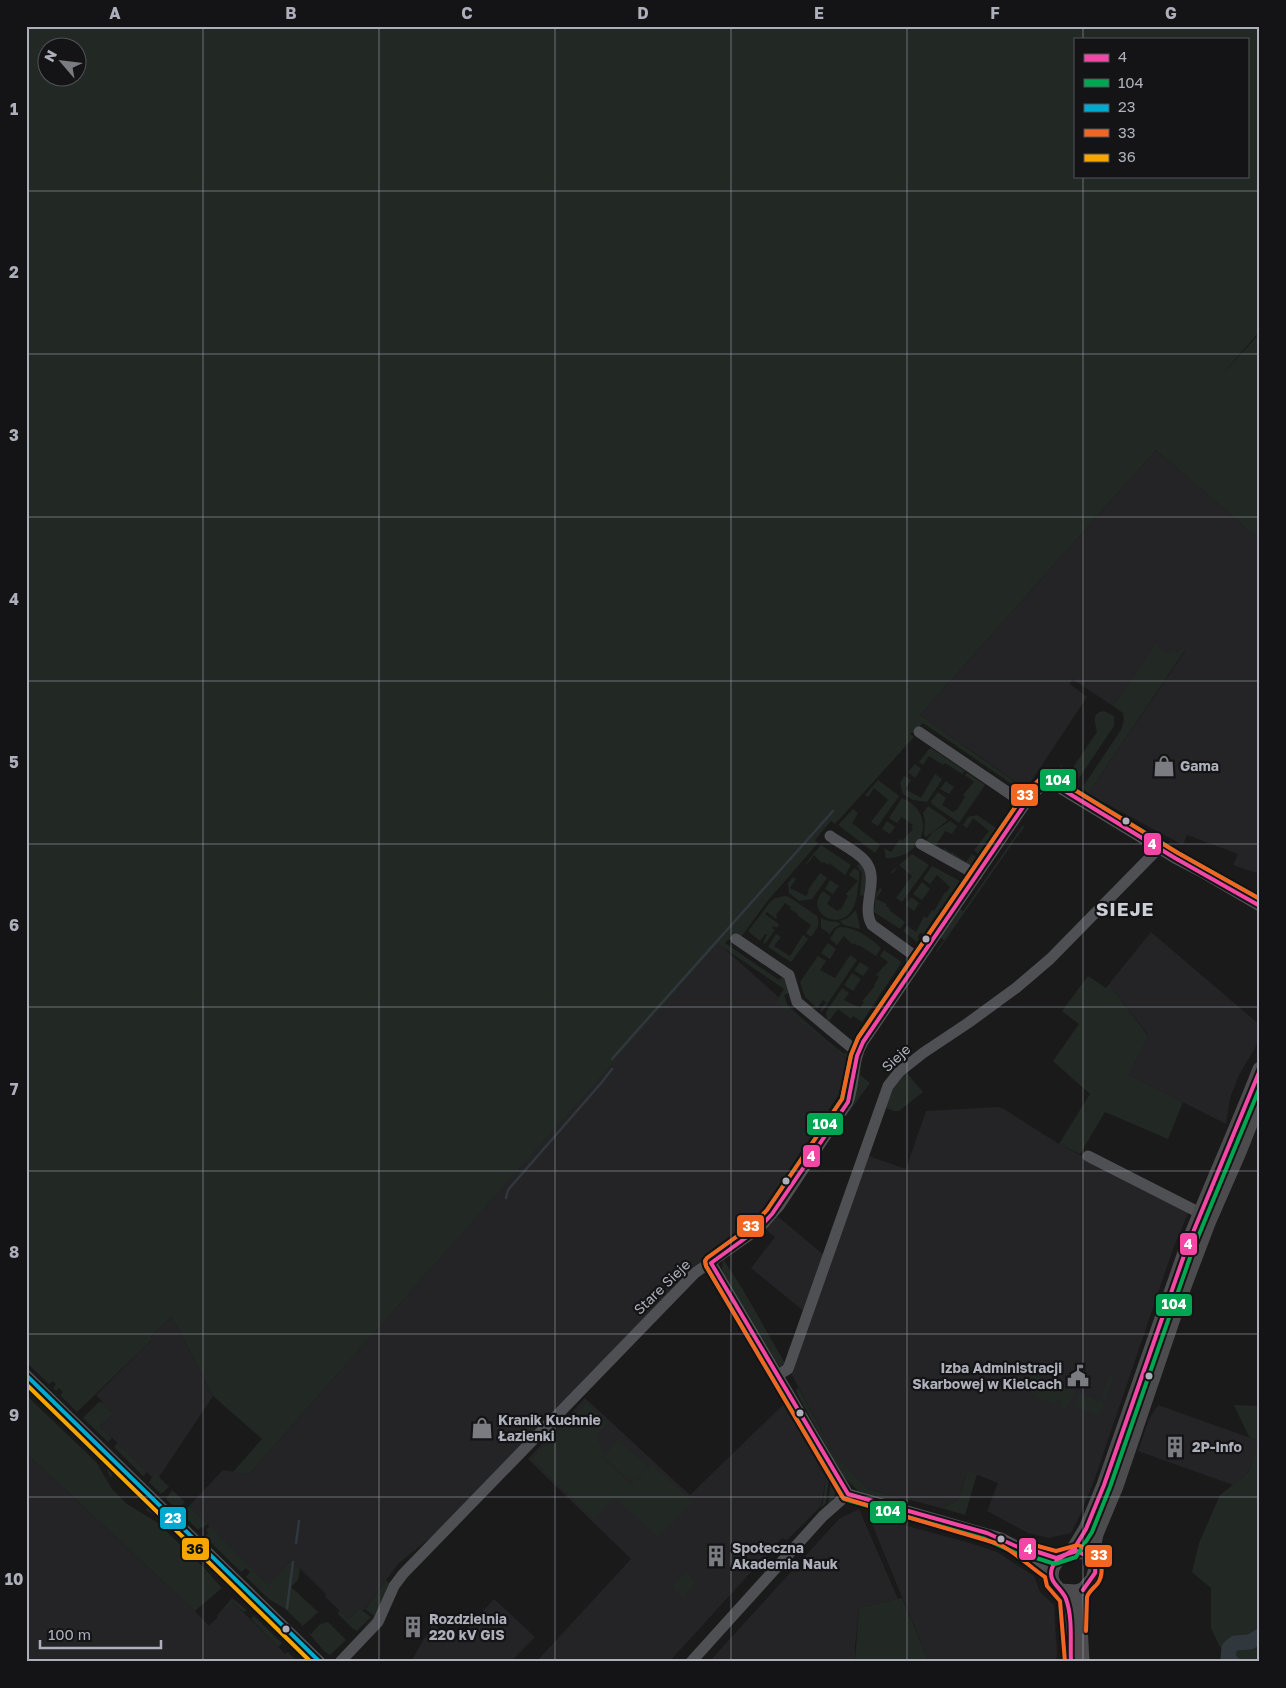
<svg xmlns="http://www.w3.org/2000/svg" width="1286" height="1688" font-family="'Golos Text',sans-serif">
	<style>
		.built { fill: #242426 }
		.green { fill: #222924; fill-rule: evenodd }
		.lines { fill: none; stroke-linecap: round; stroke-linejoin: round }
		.stream { stroke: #30373d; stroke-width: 2.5 }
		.river { stroke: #30373d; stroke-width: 15 }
		.minor { stroke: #4f5053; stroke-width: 11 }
		.major { stroke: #4c4c4f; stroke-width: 15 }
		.bus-1-casing { stroke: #141416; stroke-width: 8 }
		.bus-2-casing { stroke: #141416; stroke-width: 8 }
		.bus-3-casing { stroke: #141416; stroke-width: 8 }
		.bus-4-casing { stroke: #141416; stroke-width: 8 }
		.bus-5-casing { stroke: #141416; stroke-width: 8 }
		.bus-1 { stroke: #f346a5; stroke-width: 4 }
		.bus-2 { stroke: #00a651; stroke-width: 4 }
		.bus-3 { stroke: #00a9ce; stroke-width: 4 }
		.bus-4 { stroke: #f26522; stroke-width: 4 }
		.bus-5 { stroke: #f7a600; stroke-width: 4 }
		.grid { fill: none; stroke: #adb0ba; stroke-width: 1; stroke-opacity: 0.55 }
		.bus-dot { fill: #adb0ba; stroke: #141416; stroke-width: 2 }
		.labels { text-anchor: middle; stroke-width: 4.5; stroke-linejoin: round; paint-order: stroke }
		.poi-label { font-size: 14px; font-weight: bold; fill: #adb0ba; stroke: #141416; text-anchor: start }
		.street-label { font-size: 14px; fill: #adb0ba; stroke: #141416 }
		.district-label { font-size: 19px; font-weight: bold; letter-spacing: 1px; fill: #cdcfd6; stroke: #141416 }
		.line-badge { stroke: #141416; stroke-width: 2 }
		.badge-label { font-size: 14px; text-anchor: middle; font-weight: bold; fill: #fff }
		.pale-badge-label { font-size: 14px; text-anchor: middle; font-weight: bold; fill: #111 }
		.neatline { fill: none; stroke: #adb0ba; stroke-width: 2 }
		.grid-label { font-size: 16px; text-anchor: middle; font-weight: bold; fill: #adb0ba }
	</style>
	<rect width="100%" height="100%" fill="#1a1a1a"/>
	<!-- built -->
	<path class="built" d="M1156,450L1254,535L1260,527V874L1233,865L1238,854L1187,835L1183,845L1088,794L1185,651L1181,648L1177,653L1174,652L1166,655L1155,646L1113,706L1072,679L1070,684L1087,697L1026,789L920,715Z
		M1151,932L1260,1025V1034L1255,1048L1239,1075L1230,1098L1226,1124L1129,1075L1148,1035L1109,984Z
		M718,943L849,1060L844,1087L752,1225L691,1270L442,1528L398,1564L363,1611L359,1608L349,1619L325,1597L326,1594L291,1560L268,1585L189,1506L223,1470L249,1474Z
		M998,1107L1004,1109L1059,1144L1189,1211L1173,1249L1094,1481L1080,1515L1071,1533L1049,1538L1028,1533L987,1511L998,1483L968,1471L958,1500L941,1508L868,1489L834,1454L790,1371L806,1313L751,1268L775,1237L765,1229L776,1215L825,1256L863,1154L906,1169L926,1111Z
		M171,1318L179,1330L213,1396L159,1477L155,1474L152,1477L100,1426L113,1414L96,1395L153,1339L151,1336Z
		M585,1398L690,1495L784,1404L826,1476L822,1502L819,1508L787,1540L782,1538L669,1662H536L631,1559L528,1459Z
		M1158,1405L1259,1441L1248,1473L1233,1485L1138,1451L1149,1419Z
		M26,1453L195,1611L209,1626L233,1602L285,1654L288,1652L298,1662H26Z
		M859,1509L898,1599L859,1608L855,1647V1662H709L839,1519Z
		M871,1511L888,1516L893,1522L970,1543L997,1552L1034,1576L1040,1592L1054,1605L1057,1653L1056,1662H929L869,1517Z
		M494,1599L535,1637L511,1662H411L433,1623L453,1643Z"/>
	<!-- green -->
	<path class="green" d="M26,26H1260V331L1220,377L1260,333V527L1254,535L1156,450L920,715L1025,789L1030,782L1033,787L1019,795L1017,792L1019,789L923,723L914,733L912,732L910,734L914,737L835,824L831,821L815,840L818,843L765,904L741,937L732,941L729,939L725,943L779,980L784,976L789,993L784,995L788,1006L792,1012L844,1054L846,1052L849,1054V1060L776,1002L784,989L718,944L249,1474L233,1472L262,1439L213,1396L179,1330L171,1318L151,1336L153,1339L77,1412L60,1395L63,1392L59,1388L56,1391L53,1388L56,1384L53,1381L49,1384L26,1362ZM1075,39H1247V176H1075ZM48,48H78V78H48Z
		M1155,645L1166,654L1175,651L1177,653L1181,648L1185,650L1088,794L1084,789V785L1121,730L1124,720L1123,713L1113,706Z
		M1104,711L1114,716V726L1077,781L1070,785L1062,784L1056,775L1058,768L1062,765L1066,774L1070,772L1097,732C1095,722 1091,713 1104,711Z
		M931,748L965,771L962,774L945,763L943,765L929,756L923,765L919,762L929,749Z
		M915,764L921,769L915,778L908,772Z
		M967,773L985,785L959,823L932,804L931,801L938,792L946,798L942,805L953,812L956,810H957L965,797L963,795L974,782L965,775Z
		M935,774L942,779L941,781L927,802L913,800L903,794L900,783L904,776L911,780L905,789L921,798Z
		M878,780L899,796L878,826L871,822L888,800L874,788L868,797L865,795Z
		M946,781L954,787L949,794L940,789Z
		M902,798C937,812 926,858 886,858L884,848L891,852L900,839L902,841L913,829L911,828L913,825L902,817L897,823L889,818Z
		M928,806L948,820L926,837L924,835L925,821L923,813Z
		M853,809L858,813L852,823L880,845L875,853L838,825Z
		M977,815L996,828L978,854L974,850L989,831L973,818L967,828L963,825L968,817Z
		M887,821L895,827L890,834L882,829Z
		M950,821L957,826L952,834L945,831L936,845L943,850L944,848L951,853L952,852L966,862L972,854L976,857L969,867L924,843L933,832Z
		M1023,825L1024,827L937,952L936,951L944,940L939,937L959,908L963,911Z
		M821,845L851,865L845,875L829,863L828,865L824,862L822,863L814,855L807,864L806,863Z
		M912,854L929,865L902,902L896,898L912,876L899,865L892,874L891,872Z
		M860,863L867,871L864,896L860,895L862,873L857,866Z
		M932,866L960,881L923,934L920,933L917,938L919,939L917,942L903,931L907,926L916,932L924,916L927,918L932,910L934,911L945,892L946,893L950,887L937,875L930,884L923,879Z
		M854,868L859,871C860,878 858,886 857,894C852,940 800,915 823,891L831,897L827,904L837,911L840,909H841L848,896L846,894L858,881L849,875Z
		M820,873L827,878L812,899L799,901L789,893L788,883L793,877L796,879L790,888L806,896L809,891L808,890Z
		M830,880L839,886L833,894L825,889Z
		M922,882L930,889L922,900L913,894Z
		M880,888L882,890L876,899L887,904L886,906L890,909L889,910L905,922L900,929L874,912L876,894Z
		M785,896L789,897L817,916C821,924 816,930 811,937L806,933L811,925L797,915L798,914L790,909L791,907L785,903L776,915L777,917L776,919L767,912L765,914L779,924L777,928L773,926L772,928L775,930L765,944L763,942L767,935L765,934L760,941L748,931L771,901L775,898Z
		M911,897L919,903L914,911L906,905Z
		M856,910L860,929L844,925L840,921L848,918Z
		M821,918C828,923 835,920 841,924L834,928L830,934L821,928Z
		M840,927C855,927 871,938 881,948L876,956L859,945L858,946L854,943L853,945L844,936L837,945L830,939L836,929Z
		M776,934L781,937L774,946L790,956L803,935L808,939L791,962L768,947Z
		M828,943L836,949L830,959L821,953Z
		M884,950L900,961L901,963L862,1022L853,1016L851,1019L838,1009L829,1021L827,1019L826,1012L842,988L849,993L844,1000L860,1008L864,1002L862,1001L875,986L874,985L879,977L876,975L888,962L880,956Z
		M850,955L857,960L822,1012L820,1011L826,1002L823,1000L817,1008L805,997L800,982L818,956L826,961L820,970L835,978Z
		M860,962L869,968L863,976L854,970Z
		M852,973L861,979L853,991L844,985Z
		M1088,976L1106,988L1109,984L1148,1036L1129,1075L1183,1102L1168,1139L1105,1112L1080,1154L1059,1144L1090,1094L1053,1061L1079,1024L1062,1011Z
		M861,1062L860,1075L870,1083L846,1116Z
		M905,1071L923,1092L899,1111H894L883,1107L890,1088Z
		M723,1259L742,1288L787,1367L781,1368L775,1360L724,1275L722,1270Z
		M1033,1375L1075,1391L1069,1405L1067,1404L1065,1411L1061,1408V1402L1059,1400L1056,1404C1040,1399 1024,1396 1033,1375Z
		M1110,1375L1114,1377L1105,1400L1101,1399Z
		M26,1385L98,1456L113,1474L110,1477L106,1467L97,1457L26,1388Z
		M798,1387L834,1454L868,1489L909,1500L905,1505L858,1491L844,1477L801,1401L796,1391Z
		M1079,1394L1104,1403L1099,1416L1074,1406Z
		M26,1395L96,1462L112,1489L127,1504L158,1523L205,1569L222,1588L195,1611L26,1453Z
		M99,1402L103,1403L113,1414L100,1426L112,1438L108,1442L83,1418Z
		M586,1403L608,1423L596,1436L604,1454L601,1457L632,1485L651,1464L693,1502L658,1537L615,1498L594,1519L532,1459Z
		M1234,1405L1260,1406V1662H1227L1211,1628V1588L1192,1572L1199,1543L1220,1495L1248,1473L1259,1441L1249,1437Z
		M793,1412L824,1464L806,1437L829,1477L826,1503L820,1509L823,1502L826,1476L790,1413H792L796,1420Z
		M618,1440L647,1466L633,1483L603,1457Z
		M118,1443L147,1472L143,1476L114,1447Z
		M825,1467C833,1479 842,1493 828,1505L831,1477Z
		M968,1471L977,1474L965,1515L941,1508L958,1500Z
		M155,1473L169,1487L161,1494L149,1482Z
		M172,1490L185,1502L177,1510L166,1499Z
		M148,1506L219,1574L217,1576C198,1553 172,1525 146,1510Z
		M189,1506L207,1524L203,1528L201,1527L198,1530L182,1514Z
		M210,1526L268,1585L291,1560L300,1569L298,1580L291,1587L318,1612L303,1626L285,1609L269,1599L246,1577L250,1572L246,1568L241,1572L205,1537L208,1533L206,1530Z
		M686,1572L696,1582L683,1597L672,1587Z
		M386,1580L389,1583L375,1617L359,1633L374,1616L365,1609Z
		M232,1598L247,1610L244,1612L233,1602L218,1617L217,1616Z
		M902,1598L929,1662H855L859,1608Z
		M359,1608L371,1617L357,1631L352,1628L338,1614L339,1610L349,1619Z
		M254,1616L282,1643L278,1647L251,1619Z
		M328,1622L346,1640L330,1655L324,1651L307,1631L311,1634L320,1624Z"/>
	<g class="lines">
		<!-- stream -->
		<path class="stream" d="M612,1059C685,976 759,894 833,811
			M506,1198L508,1190L602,1082L612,1069
			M296,1543L299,1521
			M287,1608L293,1562"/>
		<!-- river -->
		<path class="river" d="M1232,1662L1228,1658L1229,1648L1235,1643L1250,1642L1260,1636"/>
		<!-- minor -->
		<path class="minor" d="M919,732L1025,804
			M830,836C841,844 857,851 865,861C881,879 860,906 872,925L919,959
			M921,844L977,875
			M736,939L789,975L797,1002L857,1052
			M1088,1156L1200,1213
			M711,1263L848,1494
			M26,1375L320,1662
			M778,1375L788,1369L888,1086L899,1072L923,1053L968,1023L1016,988L1050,959L1159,848
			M848,1494L1001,1538L1020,1548L1028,1557L1051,1573
			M1020,1548L1032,1550L1056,1558H1060
			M340,1662L378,1622L394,1586L403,1574L695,1273L758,1229L765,1222L779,1206L848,1102C855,1083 852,1060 863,1042L1025,804L1035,792L1045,782L1060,788L1175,858L1200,871L1260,906
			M691,1662L823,1516L848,1494"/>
		<!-- major -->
		<path class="major" d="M1072,1552L1086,1529L1104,1485L1187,1247C1210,1187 1237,1129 1260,1069
			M1060,1591L1076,1592L1083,1590L1093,1579L1096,1569L1092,1553L1096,1534L1116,1486L1183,1289L1208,1223L1239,1152L1260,1099
			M1071,1662C1070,1645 1071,1614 1066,1599C1063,1592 1055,1588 1052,1581C1047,1564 1065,1550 1079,1552
			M1082,1662L1079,1607L1083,1590"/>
		<!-- bus-1 casing -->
		<g class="bus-1-casing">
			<path id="bus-1" d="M1045,782L1060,788L1175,858L1260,906
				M711,1263L758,1229L772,1214L848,1102L857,1056L863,1042L1025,804L1045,782
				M711,1263L848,1494
				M848,1494L987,1533L1020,1548L1032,1550L1056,1558L1072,1552L1086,1529L1104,1485L1187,1247L1260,1070
				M1056,1562L1064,1555L1077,1551C1087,1556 1097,1560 1095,1573L1083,1590
				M1071,1662C1070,1642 1073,1618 1066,1599C1062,1588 1047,1582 1052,1568C1055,1558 1068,1555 1075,1548"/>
		</g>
		<!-- bus-2 casing -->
		<g class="bus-2-casing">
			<path id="bus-2" d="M1260,899L1178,853L1062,782L1047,776H1043L1020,800L858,1038L851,1055L842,1099L767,1210L754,1224L707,1258L705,1261L706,1266L844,1499L985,1539L1018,1554L1030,1556L1055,1564L1076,1557L1092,1532L1110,1487L1193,1249L1260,1087"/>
		</g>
		<!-- bus-3 casing -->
		<g class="bus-3-casing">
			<path id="bus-3" d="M26,1375L320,1662"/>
		</g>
		<!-- bus-4 casing -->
		<g class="bus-4-casing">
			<path id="bus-4" d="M1023,1542L1056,1551L1078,1545L1098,1554C1102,1564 1104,1574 1098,1583C1094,1588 1089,1591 1087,1597L1086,1631
				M1065,1662L1060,1601L1047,1586L1045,1577C1029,1566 1016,1553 999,1544L843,1498L706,1266L705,1261L707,1258L754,1224L767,1210L842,1099L851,1055L858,1038L1020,800L1042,777L1047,776L1063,783L1178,853L1260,899"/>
		</g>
		<!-- bus-5 casing -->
		<g class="bus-5-casing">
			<path id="bus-5" d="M26,1384L311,1662"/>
		</g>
		<!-- bus-1 -->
		<use href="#bus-1" class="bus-1"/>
		<!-- bus-2 -->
		<use href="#bus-2" class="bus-2"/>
		<!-- bus-3 -->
		<use href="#bus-3" class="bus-3"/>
		<!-- bus-4 -->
		<use href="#bus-4" class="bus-4"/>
		<!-- bus-5 -->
		<use href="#bus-5" class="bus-5"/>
	</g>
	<!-- grid -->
	<path class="grid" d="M203,26V1662M379,26V1662M555,26V1662M731,26V1662M907,26V1662M1083,26V39M1083,176V1662M26,191H1260M26,354H1260M26,517H1260M26,681H1260M26,844H1260M26,1007H1260M26,1171H1260M26,1334H1260M26,1497H1260"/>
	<!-- icons -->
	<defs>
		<g id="shop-bare" transform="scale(1.725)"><path d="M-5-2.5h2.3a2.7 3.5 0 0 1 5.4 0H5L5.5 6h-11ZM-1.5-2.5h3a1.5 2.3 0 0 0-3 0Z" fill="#7a7c82" stroke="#141416" stroke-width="2.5" paint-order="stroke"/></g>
		<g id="civic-bare" transform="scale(1.725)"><path d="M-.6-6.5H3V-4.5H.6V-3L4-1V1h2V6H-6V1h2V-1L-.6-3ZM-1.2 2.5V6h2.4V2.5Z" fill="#7a7c82" stroke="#141416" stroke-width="2.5" paint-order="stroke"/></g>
		<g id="building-bare" transform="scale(1.725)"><path d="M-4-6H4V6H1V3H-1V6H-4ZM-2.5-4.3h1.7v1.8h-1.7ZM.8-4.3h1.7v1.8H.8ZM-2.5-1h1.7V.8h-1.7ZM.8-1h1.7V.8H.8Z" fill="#7a7c82" stroke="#141416" stroke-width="2.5" paint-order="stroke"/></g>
	</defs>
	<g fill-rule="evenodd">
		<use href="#shop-bare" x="1164" y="766"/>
		<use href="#civic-bare" x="1078" y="1376"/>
		<use href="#shop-bare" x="482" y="1428"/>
		<use href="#building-bare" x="1175" y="1447"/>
		<use href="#building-bare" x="716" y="1556"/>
		<use href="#building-bare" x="413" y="1627"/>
	</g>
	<!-- markers -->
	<g class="bus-dot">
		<circle cx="1126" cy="821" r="4.5"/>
		<circle cx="926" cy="939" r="4.5"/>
		<circle cx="786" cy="1181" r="4.5"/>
		<circle cx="1149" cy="1376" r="4.5"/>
		<circle cx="800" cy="1413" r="4.5"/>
		<circle cx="1001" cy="1539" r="4.5"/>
		<circle cx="286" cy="1629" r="4.5"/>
	</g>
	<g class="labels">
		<!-- poi labels -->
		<g class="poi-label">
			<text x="1180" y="771">Gama</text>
			<text x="1062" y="1373" text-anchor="end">Izba Administracji<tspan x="1062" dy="16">Skarbowej w Kielcach</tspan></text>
			<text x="498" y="1425">Kranik Kuchnie<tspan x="498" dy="16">Łazienki</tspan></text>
			<text x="1192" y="1452">2P-Info</text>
			<text x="732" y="1553">Społeczna<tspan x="732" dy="16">Akademia Nauk</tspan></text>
			<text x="429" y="1624">Rozdzielnia<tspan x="429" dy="16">220 kV GIS</tspan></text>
		</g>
		<!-- street labels -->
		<g class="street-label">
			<text transform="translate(896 1058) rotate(-43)" y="5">Sieje</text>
			<text transform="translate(662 1287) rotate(-44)" y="5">Stare Sieje</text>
		</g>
		<!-- district labels -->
		<g class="district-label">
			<text x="1125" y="916">SIEJE</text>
		</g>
	</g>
	<g class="line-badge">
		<rect x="1039" y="768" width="38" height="24" rx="5" fill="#00a651"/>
		<rect x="1010" y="783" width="29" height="24" rx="5" fill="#f26522"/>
		<rect x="1143" y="832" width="19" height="24" rx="5" fill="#f346a5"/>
		<rect x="806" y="1112" width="38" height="24" rx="5" fill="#00a651"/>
		<rect x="802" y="1144" width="19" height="24" rx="5" fill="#f346a5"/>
		<rect x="736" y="1214" width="29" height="24" rx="5" fill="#f26522"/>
		<rect x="1179" y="1232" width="19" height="24" rx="5" fill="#f346a5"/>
		<rect x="1155" y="1293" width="38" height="24" rx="5" fill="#00a651"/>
		<rect x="869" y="1500" width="38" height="24" rx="5" fill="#00a651"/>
		<rect x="159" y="1506" width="28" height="24" rx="5" fill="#00a9ce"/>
		<rect x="181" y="1537" width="29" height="24" rx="5" fill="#f7a600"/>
		<rect x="1018" y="1537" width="19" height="24" rx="5" fill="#f346a5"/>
		<rect x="1084" y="1544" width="29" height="24" rx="5" fill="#f26522"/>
	</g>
	<g class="badge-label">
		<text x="1058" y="785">104</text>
		<text x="1025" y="800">33</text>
		<text x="1152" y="849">4</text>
		<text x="825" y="1129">104</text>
		<text x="811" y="1161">4</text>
		<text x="751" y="1231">33</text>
		<text x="1188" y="1249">4</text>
		<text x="1174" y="1309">104</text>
		<text x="888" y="1516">104</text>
		<text x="173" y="1523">23</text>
		<text x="1028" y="1554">4</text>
		<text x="1099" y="1560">33</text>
	</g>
	<g class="pale-badge-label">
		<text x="195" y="1554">36</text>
	</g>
	<!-- border -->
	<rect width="1286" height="1688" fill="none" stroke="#141416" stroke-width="55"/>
	<!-- legend -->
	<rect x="1074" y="38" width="175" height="140" fill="#141416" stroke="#515258"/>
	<rect x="1084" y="54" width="25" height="8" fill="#f346a5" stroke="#515258"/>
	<text x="1118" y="62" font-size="15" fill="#adb0ba">4</text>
	<rect x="1084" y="79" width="25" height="8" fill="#00a651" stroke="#515258"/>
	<text x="1118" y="88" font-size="15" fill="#adb0ba">104</text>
	<rect x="1084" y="104" width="25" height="8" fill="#00a9ce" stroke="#515258"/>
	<text x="1118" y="112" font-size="15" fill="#adb0ba">23</text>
	<rect x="1084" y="129" width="25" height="8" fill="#f26522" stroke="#515258"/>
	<text x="1118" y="138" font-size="15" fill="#adb0ba">33</text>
	<rect x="1084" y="154" width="25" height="8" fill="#f7a600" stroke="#515258"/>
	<text x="1118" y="162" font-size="15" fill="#adb0ba">36</text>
	<!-- north arrow -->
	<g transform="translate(62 62) rotate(298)"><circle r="24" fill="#141416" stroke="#515258"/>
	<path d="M0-4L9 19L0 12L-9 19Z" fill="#7a7c82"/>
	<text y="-8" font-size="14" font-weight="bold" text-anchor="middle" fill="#adb0ba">N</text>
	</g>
	<!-- scale -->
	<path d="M40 1640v8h121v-8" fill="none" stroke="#adb0ba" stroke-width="2.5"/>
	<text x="48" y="1640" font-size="15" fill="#adb0ba" stroke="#141416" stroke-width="4" paint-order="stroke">100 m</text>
	<rect x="28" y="28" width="1230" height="1632" class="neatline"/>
	<g class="grid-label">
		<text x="115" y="19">A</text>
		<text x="291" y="19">B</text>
		<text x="467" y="19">C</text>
		<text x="643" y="19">D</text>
		<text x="819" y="19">E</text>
		<text x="995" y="19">F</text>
		<text x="1171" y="19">G</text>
		<text x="14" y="115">1</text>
		<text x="14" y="278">2</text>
		<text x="14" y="441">3</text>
		<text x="14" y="605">4</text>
		<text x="14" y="768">5</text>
		<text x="14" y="931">6</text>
		<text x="14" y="1095">7</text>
		<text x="14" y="1258">8</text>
		<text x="14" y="1421">9</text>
		<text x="14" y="1585">10</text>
	</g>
</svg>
